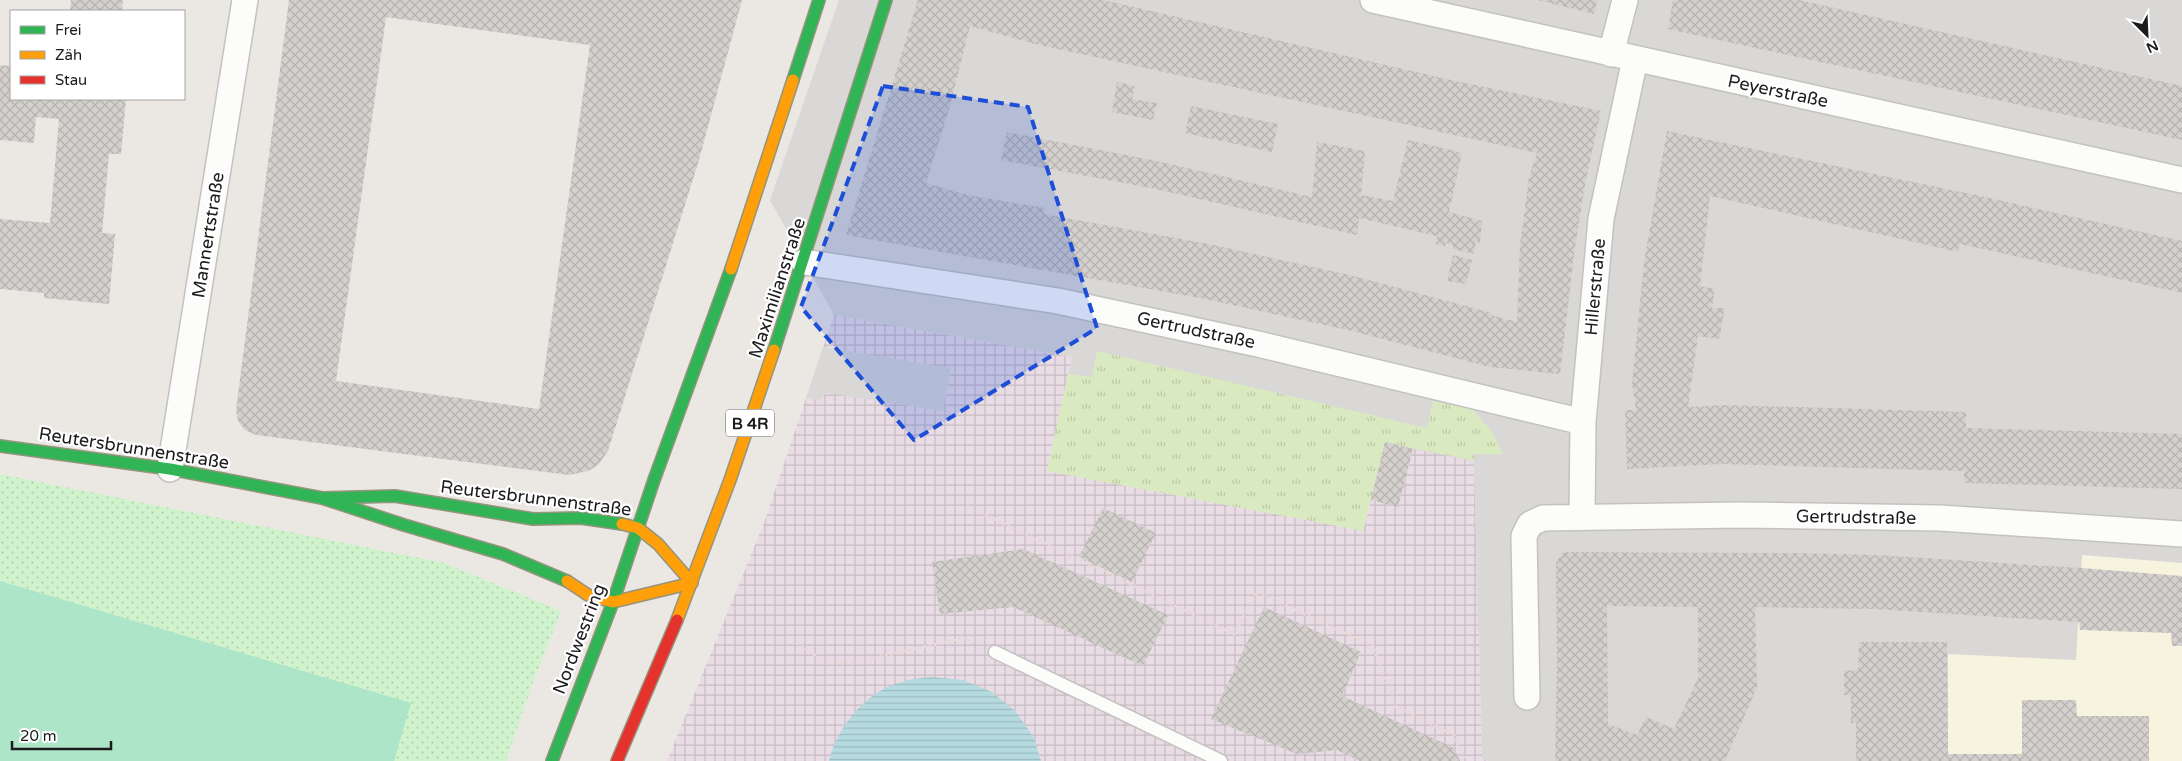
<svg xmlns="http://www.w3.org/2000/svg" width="2182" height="761" font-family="'Varela Round',sans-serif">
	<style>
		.residential { fill: #dad8d6 }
		.industrial { fill: url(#industrial-grid) }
		.education { fill: #f6f3de }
		.religious { fill: #d9d8d6 }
		.grass { fill: url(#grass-tufts) }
		.park { fill: url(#park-dots) }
		.pitch { fill: #ace5c8 }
		.water { fill: url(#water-rules) }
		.building { fill: url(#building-cross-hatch); fill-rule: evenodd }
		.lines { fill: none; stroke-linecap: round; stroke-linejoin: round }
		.lane-casing { stroke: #c3c2c0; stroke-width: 15 }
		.street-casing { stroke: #c3c2c0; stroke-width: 28 }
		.fast-casing { stroke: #95947c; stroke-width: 14 }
		.slow-casing { stroke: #95947c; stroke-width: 14 }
		.jam-casing { stroke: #95947c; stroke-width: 14 }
		.path { stroke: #ebd8d6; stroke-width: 3; stroke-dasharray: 2.5 2.5; stroke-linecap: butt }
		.lane { stroke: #fcfcfb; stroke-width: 12 }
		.street { stroke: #fcfcfb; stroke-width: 25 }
		.fast { stroke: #30b455; stroke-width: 11 }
		.slow { stroke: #ff9f0a; stroke-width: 11 }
		.jam { stroke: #e5322d; stroke-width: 11 }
		.marked { fill: #1d4ed8; fill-opacity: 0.2; stroke: #1d4ed8; stroke-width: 4; stroke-dasharray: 10 6; stroke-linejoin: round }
		.labels { text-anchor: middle; stroke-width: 4.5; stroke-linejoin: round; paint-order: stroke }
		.shield { fill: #fff; stroke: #606060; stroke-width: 1 }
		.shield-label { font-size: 16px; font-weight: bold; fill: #1c1c1c }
		.street-label { font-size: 18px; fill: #1c1c1c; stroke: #fff }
	</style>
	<defs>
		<pattern id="industrial-grid" width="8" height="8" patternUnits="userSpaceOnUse" patternTransform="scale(1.25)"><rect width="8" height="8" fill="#e9dce5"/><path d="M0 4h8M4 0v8" fill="none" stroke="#c7bcc4"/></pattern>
		<pattern id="grass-tufts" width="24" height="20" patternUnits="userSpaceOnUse" patternTransform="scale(1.25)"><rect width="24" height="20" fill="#daeac0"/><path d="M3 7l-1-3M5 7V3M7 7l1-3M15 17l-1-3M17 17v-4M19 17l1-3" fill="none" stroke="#bac8a4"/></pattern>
		<pattern id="park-dots" width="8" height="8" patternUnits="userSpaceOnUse" patternTransform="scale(1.25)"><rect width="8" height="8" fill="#d0f3cd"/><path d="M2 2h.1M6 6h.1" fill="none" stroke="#b2d0af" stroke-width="1.8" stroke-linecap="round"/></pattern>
		<pattern id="water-rules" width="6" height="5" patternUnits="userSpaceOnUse" patternTransform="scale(1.25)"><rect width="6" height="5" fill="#b5dbe0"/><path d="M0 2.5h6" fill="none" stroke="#9bbbc0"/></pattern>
		<pattern id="building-cross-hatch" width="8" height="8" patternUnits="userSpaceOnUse" patternTransform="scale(1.25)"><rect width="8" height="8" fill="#d3d0cd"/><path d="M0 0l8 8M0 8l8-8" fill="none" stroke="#b5b2af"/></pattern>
	</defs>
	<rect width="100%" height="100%" fill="#ebe8e4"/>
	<!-- residential -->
	<path class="residential" d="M839,0H2182V761H1488L1482,759L1474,461L1398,507L1047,471L1072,357L834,315L770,200Z"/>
	<!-- industrial -->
	<path class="industrial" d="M834,315L1072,357L1047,471L1363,530L1371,500L1398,506L1413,449L1474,461L1482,758L1488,761H667L764,523Z"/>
	<!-- education -->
	<path class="education" d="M2082,555L2182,563V761H1948V654L2076,660Z"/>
	<!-- religious -->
	<path class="religious" d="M1101,326L1269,359L1433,401L1427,428L1097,351Z
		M823,347L951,368L943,411L827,393L819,400L806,398Z
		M1474,454H1503L1507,629L1478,630Z"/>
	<!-- grass -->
	<path class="grass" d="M1097,351L1427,428L1433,401L1471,408L1492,432L1503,454H1474V461L1385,442L1363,531L1047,471L1068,374L1092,377Z"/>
	<!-- park -->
	<path class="park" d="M0,474L445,563L561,611L532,685L506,761H0Z"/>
	<!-- pitch -->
	<path class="pitch" d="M0,581L411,703L394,761H0Z"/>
	<!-- water -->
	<path class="water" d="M932,677L963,680L992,692L1016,712L1034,738L1041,761H829C838,726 865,692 901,682C911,679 922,678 932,677Z"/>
	<!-- building -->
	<path class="building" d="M71,0H123L122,11H70Z
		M289,0H742L699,160L608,451L598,465L588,471L569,475L256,435L245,430L238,421L236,410ZM386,17L590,45L539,409L336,381Z
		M918,0H1103L1451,80L1601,111L1585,184L1574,254L1560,374L1490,367L1348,330L1200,298L846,235ZM970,26L1035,44L1537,153L1529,177L1520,246L1517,322L1494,316L1492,313L1354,276L1209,244L1044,214L1045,208L967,195L926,183L950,106Z
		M1538,0H1597L1594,14Z
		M1673,0H1799L2182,86V140L1668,29Z
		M0,65L11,66V99H126L121,154H109L102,233L115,234L109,304L44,298V293L0,289V219L50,223L59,119L36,117L34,143L0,140Z
		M1117,82L1135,86L1132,99L1157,103L1153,120L1112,112Z
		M1191,106L1278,124L1272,152L1185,133Z
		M1667,131L1971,194L2182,241V293L1960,244L1958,252L1710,196L1700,286L1715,289L1712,308H1725L1719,339L1698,336L1688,407L1723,405L1966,412V428L2182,434V489L1964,483V471L1721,464L1627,469L1625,410H1636L1632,384L1644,262Z
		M1007,132L1157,161L1312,197L1317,142L1365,151L1361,195L1393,201L1408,140L1435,146L1462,153L1449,212L1482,221L1480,243L1476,242L1473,254L1453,249V245L1446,243L1445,246L1436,245L1437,236L1359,218L1357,235L1151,188L1001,160Z
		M1453,255L1472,260L1466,284L1447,281Z
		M1385,442L1413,449L1398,507L1371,500Z
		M1103,508L1156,533L1132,582L1079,557Z
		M1023,549L1168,615L1143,666L1013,607L940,614L932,562Z
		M1564,552L1797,553L1877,555L2081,568L2182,576V646H2172L2171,633L2080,630L2079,622L1875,609L1755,607L1757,687L1725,761H1555L1557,662L1556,561ZM1607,606L1698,607V678L1674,729L1646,717L1637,735L1608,724Z
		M1264,607L1361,652L1342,696L1454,748L1460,761H1360L1337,750L1297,754L1211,719Z
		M1859,642H1947L1948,754H2022V700H2076L2077,716H2149V761H1856V723H1851V695H1844V671L1858,670Z"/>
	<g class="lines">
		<!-- lane casing -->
		<g class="lane-casing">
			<path id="lane" d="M995,652L1221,761"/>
		</g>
		<!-- street casing -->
		<g class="street-casing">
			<path id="street" d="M1373,0L2182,180
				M1611,54L1625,0
				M804,262L1058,301L1258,344L1583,422
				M170,469L245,0
				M1582,517L1583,422L1601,219L1635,59
				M1527,697L1524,536L1530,524L1543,518L1739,515L1940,518L2182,534"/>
		</g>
		<!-- fast casing -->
		<g class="fast-casing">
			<path id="fast" d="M793,80L819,0
				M774,350L886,0
				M0,446L170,469L322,498L404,525L503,554L567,581
				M322,498L395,496L533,519L581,518L622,524
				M552,761L613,602L654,480L731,269"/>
		</g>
		<!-- slow casing -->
		<g class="slow-casing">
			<path id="slow" d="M731,269L793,80
				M567,581L588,595L613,602L692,583L658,544L638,528L622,524
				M677,620L730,480L774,350"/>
		</g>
		<!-- jam casing -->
		<g class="jam-casing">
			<path id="jam" d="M617,761L677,620"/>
		</g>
		<!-- path -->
		<path class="path" d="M967,506L1234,634L1257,592L1373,646L1395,706L1454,735L1466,761
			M797,643L826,663H852L963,638L974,643"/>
		<!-- lane -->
		<use href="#lane" class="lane"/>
		<!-- street -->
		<use href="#street" class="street"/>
		<!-- fast -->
		<use href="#fast" class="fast"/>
		<!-- slow -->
		<use href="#slow" class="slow"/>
		<!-- jam -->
		<use href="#jam" class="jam"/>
	</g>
	<!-- marked area -->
	<path class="marked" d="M883,86L1028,107L1097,328L914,440L801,307Z"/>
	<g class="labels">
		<!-- shield labels -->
		<rect class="shield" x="726" y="409.5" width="48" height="27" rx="4"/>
		<g class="shield-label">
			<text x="750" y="429">B 4R</text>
		</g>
		<!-- street labels -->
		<g class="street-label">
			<text transform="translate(1778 91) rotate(12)" y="6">Peyerstraße</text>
			<text transform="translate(208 235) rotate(-81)" y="6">Mannertstraße</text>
			<text transform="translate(1595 287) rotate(-85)" y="6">Hillerstraße</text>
			<text transform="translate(777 288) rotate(-72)" y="6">Maximilianstraße</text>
			<text transform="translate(1196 330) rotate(12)" y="6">Gertrudstraße</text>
			<text transform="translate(134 448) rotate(9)" y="6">Reutersbrunnenstraße</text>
			<text transform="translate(536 498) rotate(7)" y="6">Reutersbrunnenstraße</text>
			<text transform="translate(1856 517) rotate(1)" y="6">Gertrudstraße</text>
			<text transform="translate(579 639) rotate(-69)" y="6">Nordwestring</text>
		</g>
	</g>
	<!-- legend -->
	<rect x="10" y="10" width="175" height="90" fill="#ffffff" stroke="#a4a4a4"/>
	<rect x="20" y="26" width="25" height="8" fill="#30b455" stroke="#a4a4a4"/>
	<text x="55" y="35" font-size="15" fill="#1c1c1c">Frei</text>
	<rect x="20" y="51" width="25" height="8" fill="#ff9f0a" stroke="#a4a4a4"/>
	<text x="55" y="60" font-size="15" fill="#1c1c1c">Zäh</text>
	<rect x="20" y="76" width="25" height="8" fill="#e5322d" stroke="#a4a4a4"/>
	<text x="55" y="85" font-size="15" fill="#1c1c1c">Stau</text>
	<!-- north arrow -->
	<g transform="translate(2147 35) rotate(156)" stroke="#ffffff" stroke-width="4" paint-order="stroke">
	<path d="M0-4L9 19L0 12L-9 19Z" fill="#1c1c1c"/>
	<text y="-8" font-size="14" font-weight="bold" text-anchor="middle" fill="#1c1c1c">N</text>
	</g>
	<!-- scale -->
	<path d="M12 741v8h99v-8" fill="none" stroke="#1c1c1c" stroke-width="2.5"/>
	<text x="20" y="741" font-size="15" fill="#1c1c1c" stroke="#ffffff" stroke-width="4" paint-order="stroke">20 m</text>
</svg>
